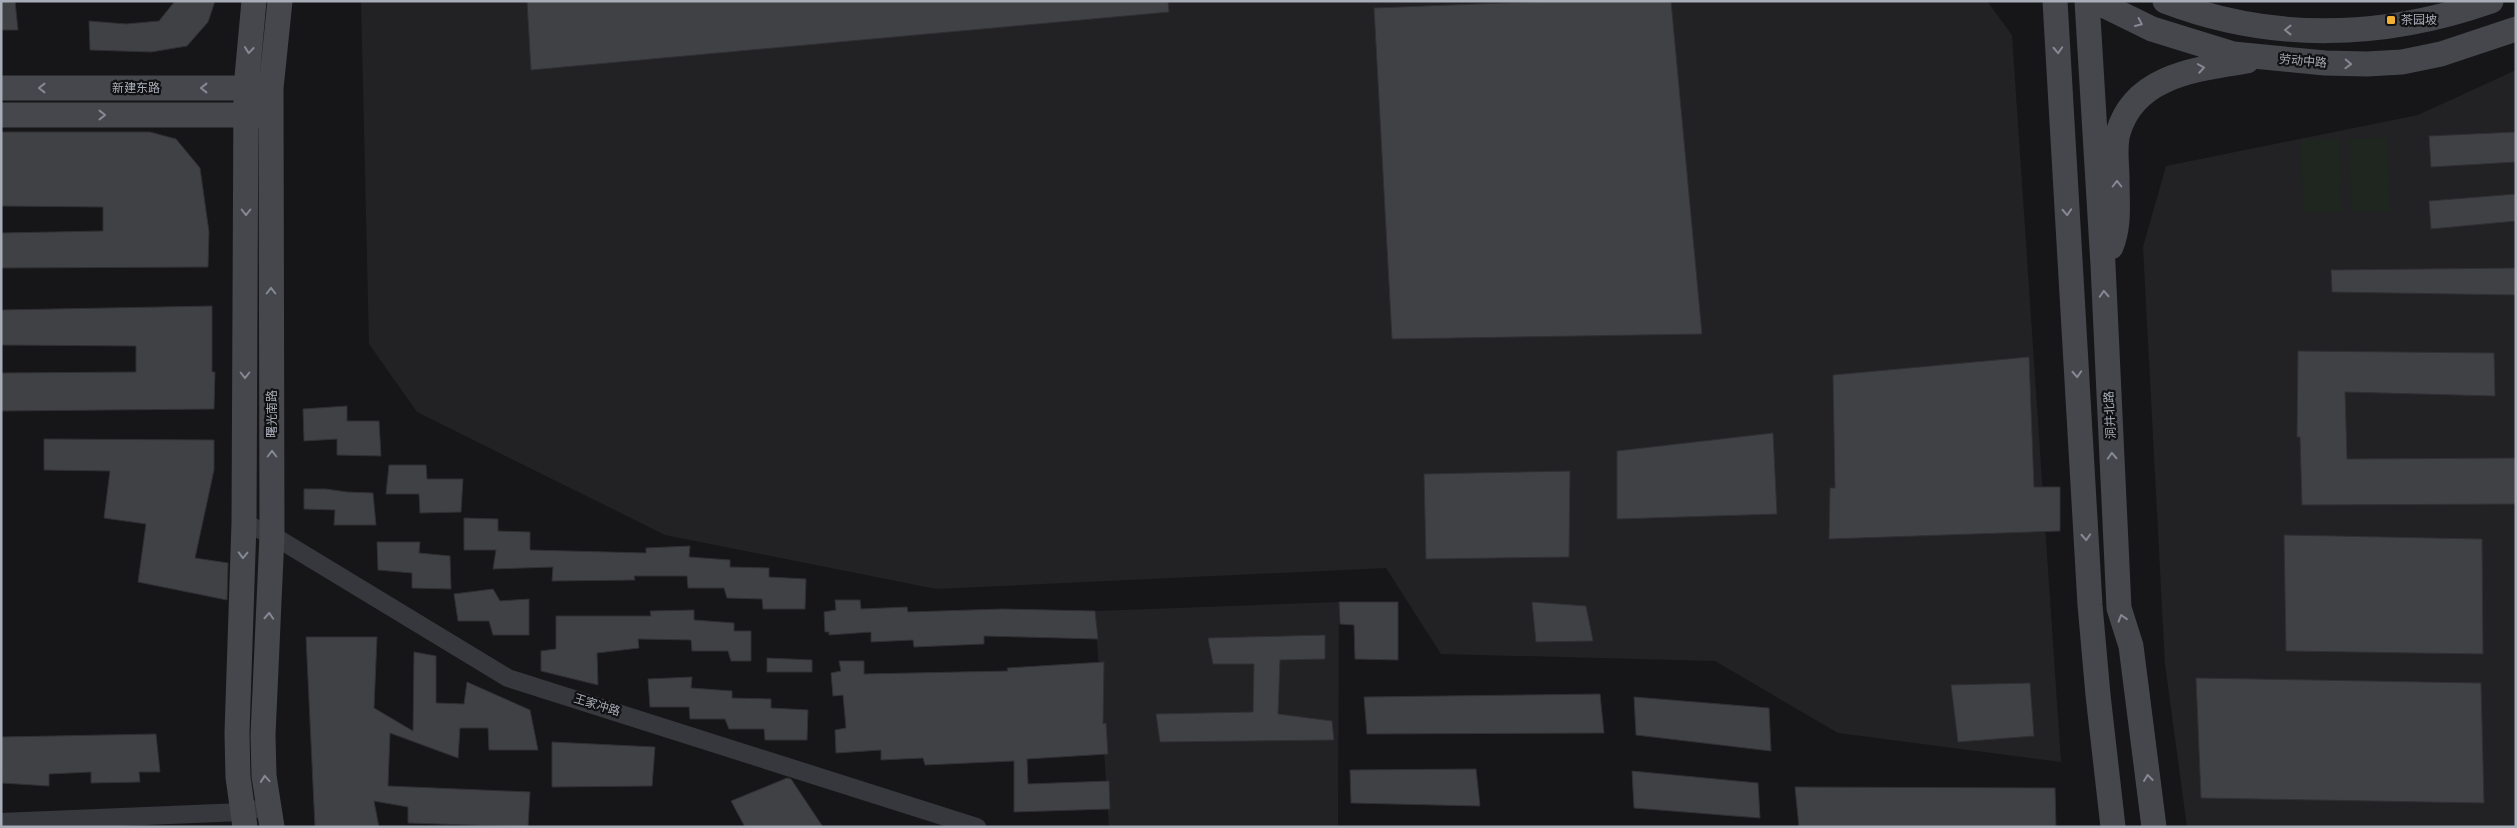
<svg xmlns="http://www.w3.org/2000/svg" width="2517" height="828" font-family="'Public Sans','Noto Sans SC',sans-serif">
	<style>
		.built { fill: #222225 }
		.green { fill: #1e261f }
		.building { fill: #404145; stroke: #303034 }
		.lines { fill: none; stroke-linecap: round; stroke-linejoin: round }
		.street { stroke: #37383d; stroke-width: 18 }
		.secondary { stroke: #45474d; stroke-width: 25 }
		.oneway { stroke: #858993 }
		.poi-dot { fill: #f2b134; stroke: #111113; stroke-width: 2 }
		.labels { text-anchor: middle; stroke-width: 4.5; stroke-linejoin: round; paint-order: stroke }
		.poi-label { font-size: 12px; fill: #a8adb8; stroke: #111113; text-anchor: start }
		.street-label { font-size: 12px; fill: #a8adb8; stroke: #111113 }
	</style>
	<rect width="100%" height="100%" fill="#161618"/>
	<!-- built -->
	<path class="built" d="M361,1H1987L2012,35L2061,762L1838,733L1715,661L1441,654L1386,568L936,589L665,535L417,412L369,344Z
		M2516,70V827H2187L2165,664L2143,247L2166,166L2418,115Z
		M1339,602L1338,827H1109L1095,611Z"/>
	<!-- green -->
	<path class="green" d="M2388,138L2390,211H2351L2349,139Z
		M2301,139H2340L2342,212L2303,213Z"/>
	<!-- building -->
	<path class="building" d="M1,1H15L18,30H1Z
		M175,1H215L208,22L187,46L151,52L90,50L89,21L126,24L159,21Z
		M527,1H1168L1169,12L531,70Z
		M1554,1H1671L1702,334L1392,339L1374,8Z
		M1,132H150L176,139L200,168L209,232L208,267L1,268V233L103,231V207L1,206Z
		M2516,132V162L2431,167L2429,136Z
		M2516,194V221L2431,229L2429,201Z
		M2516,268V295L2332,292L2331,270Z
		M212,306V372H215L214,409L1,411V373L136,372V346L1,345V310Z
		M2298,351L2494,353L2495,396L2345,392L2347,459L2516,458V504L2302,505L2300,437H2297Z
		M2029,357L2034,487H2060V531L1829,539L1830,488H1835L1833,375Z
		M347,406V421H379L381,456L337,455V439L304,441L303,409Z
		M1773,433L1777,514L1617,519V451Z
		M44,439L214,440V470L195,558L228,563L227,600L138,582L146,524L104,518L110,471L44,470Z
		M389,465H426L427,479H463L461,512L420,513L419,494H386Z
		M1570,471L1569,557L1426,559L1424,474Z
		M304,489H326L347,492L373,493L376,525H334L335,510L304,509Z
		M464,518L498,519V531L530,532V550L646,553V548L690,546L689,557L730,560V567L769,568V577L806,579L805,609H763L762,599L727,598L724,588H688L687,576H634L635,580L552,581L553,567L493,569L496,550H464Z
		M2284,535L2482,539L2483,654L2286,651Z
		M377,542H420L419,553L450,556L451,589L412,588V573L378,570Z
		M493,589L500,601L529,599V635H493L489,621H458L454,594Z
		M835,600H860L861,609L907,607L908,612L1002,609L1095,611L1098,639L984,636V644L914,647L913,640L871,642V632L829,635V632H825L824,612L836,610Z
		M1339,602H1398V660L1355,659L1354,625L1340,624Z
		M1532,602L1586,606L1593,641L1536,642Z
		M694,610V620L734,623V631H751V661H731L728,651H692L691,640L638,639L639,648L597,653L598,685L541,671V651L556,649V616H651L650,611Z
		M1325,635V659L1280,660L1278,714L1332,721L1334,740L1160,742L1156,714L1253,712L1254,664H1213L1208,638Z
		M306,637H377L374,708L413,731L414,652L436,656V703L464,704L467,682L530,710L538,750H489L488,728H460L458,758L390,733L388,786L530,792L528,827L408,823V807L374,801L379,827H315Z
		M767,658L812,660V672H767Z
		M839,661H864V674L1008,671L1007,668L1104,662L1103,724L1106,723L1108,754L1027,759L1028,784L1109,781L1110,809L1014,812V761L925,765L923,758L881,760V750L836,753L835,730L846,728L843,695L833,696L831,673L841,671Z
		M692,677L691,688L732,691V698L771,699V708L808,710L807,740H765L764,729H729L725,719H690L689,707H650L648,679Z
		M2196,678L2481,683L2484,803L2201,798Z
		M2030,683L2034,736L1958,742L1951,685Z
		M1600,694L1604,733L1367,734L1364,697Z
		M1634,697L1769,708L1771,751L1636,735Z
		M156,734L160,772H139L140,782L91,783V772L49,774V786L2,783L1,737Z
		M552,742L655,747L652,786L552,787Z
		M1476,769L1480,806L1351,803L1350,770Z
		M1632,771L1758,783L1760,818L1634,808Z
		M787,778L791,779L823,827H745L731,801Z
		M1795,787L2055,788L2056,827H1799Z"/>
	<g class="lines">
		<!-- street -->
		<path class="street" d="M244,523L272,535L508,678L977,827
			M1,822L242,812L268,807"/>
		<!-- secondary -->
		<path class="secondary" d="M2055,1L2090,605L2098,695L2113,827
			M2087,1L2103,265L2119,608L2131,646L2154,827
			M2095,1L2152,29L2233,54L2325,63L2367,64L2402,62L2441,54L2516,29
			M2165,1C2272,42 2383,39 2491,1
			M1,88H263
			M1,115H264
			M2111,247C2120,225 2117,202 2117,179C2117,164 2114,147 2118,133C2134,75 2198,69 2247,61
			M245,827L238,777L237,733L244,523L246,88L254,1
			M272,827L264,776L263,735L272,535L271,88L280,1"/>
	</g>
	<!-- one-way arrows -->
	<defs><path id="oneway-chevron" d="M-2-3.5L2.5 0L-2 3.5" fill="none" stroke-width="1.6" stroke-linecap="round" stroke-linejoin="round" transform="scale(1.25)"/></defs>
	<g class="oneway">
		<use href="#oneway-chevron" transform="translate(2139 23) rotate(25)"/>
		<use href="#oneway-chevron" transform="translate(2288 30) rotate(180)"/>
		<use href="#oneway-chevron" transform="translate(249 50) rotate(96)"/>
		<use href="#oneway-chevron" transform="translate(2058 50) rotate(87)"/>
		<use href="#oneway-chevron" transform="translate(2348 64) rotate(2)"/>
		<use href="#oneway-chevron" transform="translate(2201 68) rotate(-9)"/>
		<use href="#oneway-chevron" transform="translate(42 88) rotate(180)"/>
		<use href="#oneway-chevron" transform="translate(204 88) rotate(180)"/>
		<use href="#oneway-chevron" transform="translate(102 115)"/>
		<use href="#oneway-chevron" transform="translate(2117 184) rotate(-90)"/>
		<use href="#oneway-chevron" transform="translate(246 212) rotate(90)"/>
		<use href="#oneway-chevron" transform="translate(2067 212) rotate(87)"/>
		<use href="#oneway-chevron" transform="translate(271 291) rotate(-90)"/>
		<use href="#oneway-chevron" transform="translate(2104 294) rotate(-93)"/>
		<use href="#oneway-chevron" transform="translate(2077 374) rotate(87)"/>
		<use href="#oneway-chevron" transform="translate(245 375) rotate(90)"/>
		<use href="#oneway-chevron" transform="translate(272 454) rotate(-90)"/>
		<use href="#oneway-chevron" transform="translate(2112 456) rotate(-93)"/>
		<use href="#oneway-chevron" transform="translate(2086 537) rotate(87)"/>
		<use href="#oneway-chevron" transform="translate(243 555) rotate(92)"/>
		<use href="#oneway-chevron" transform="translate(269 616) rotate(-87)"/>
		<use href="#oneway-chevron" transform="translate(2122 618) rotate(-107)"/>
		<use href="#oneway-chevron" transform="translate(2148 778) rotate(-97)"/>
		<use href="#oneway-chevron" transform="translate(265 779) rotate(-95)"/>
	</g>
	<!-- markers -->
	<rect class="poi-dot" x="2386" y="15" width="10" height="10" rx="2.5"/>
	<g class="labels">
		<!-- poi labels -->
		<g class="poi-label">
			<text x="2401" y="24">茶园坡</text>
		</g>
		<!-- street labels -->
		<g class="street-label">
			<text transform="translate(2303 61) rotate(5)" y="4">劳动中路</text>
			<text x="136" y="92">新建东路</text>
			<text transform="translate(272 414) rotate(-90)" y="4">曙光南路</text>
			<text transform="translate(2110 415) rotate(-93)" y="4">洞井北路</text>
			<text transform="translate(597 705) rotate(17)" y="4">王家冲路</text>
		</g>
	</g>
	<!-- border -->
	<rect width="2517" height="828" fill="none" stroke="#a8adb8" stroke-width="5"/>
</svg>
